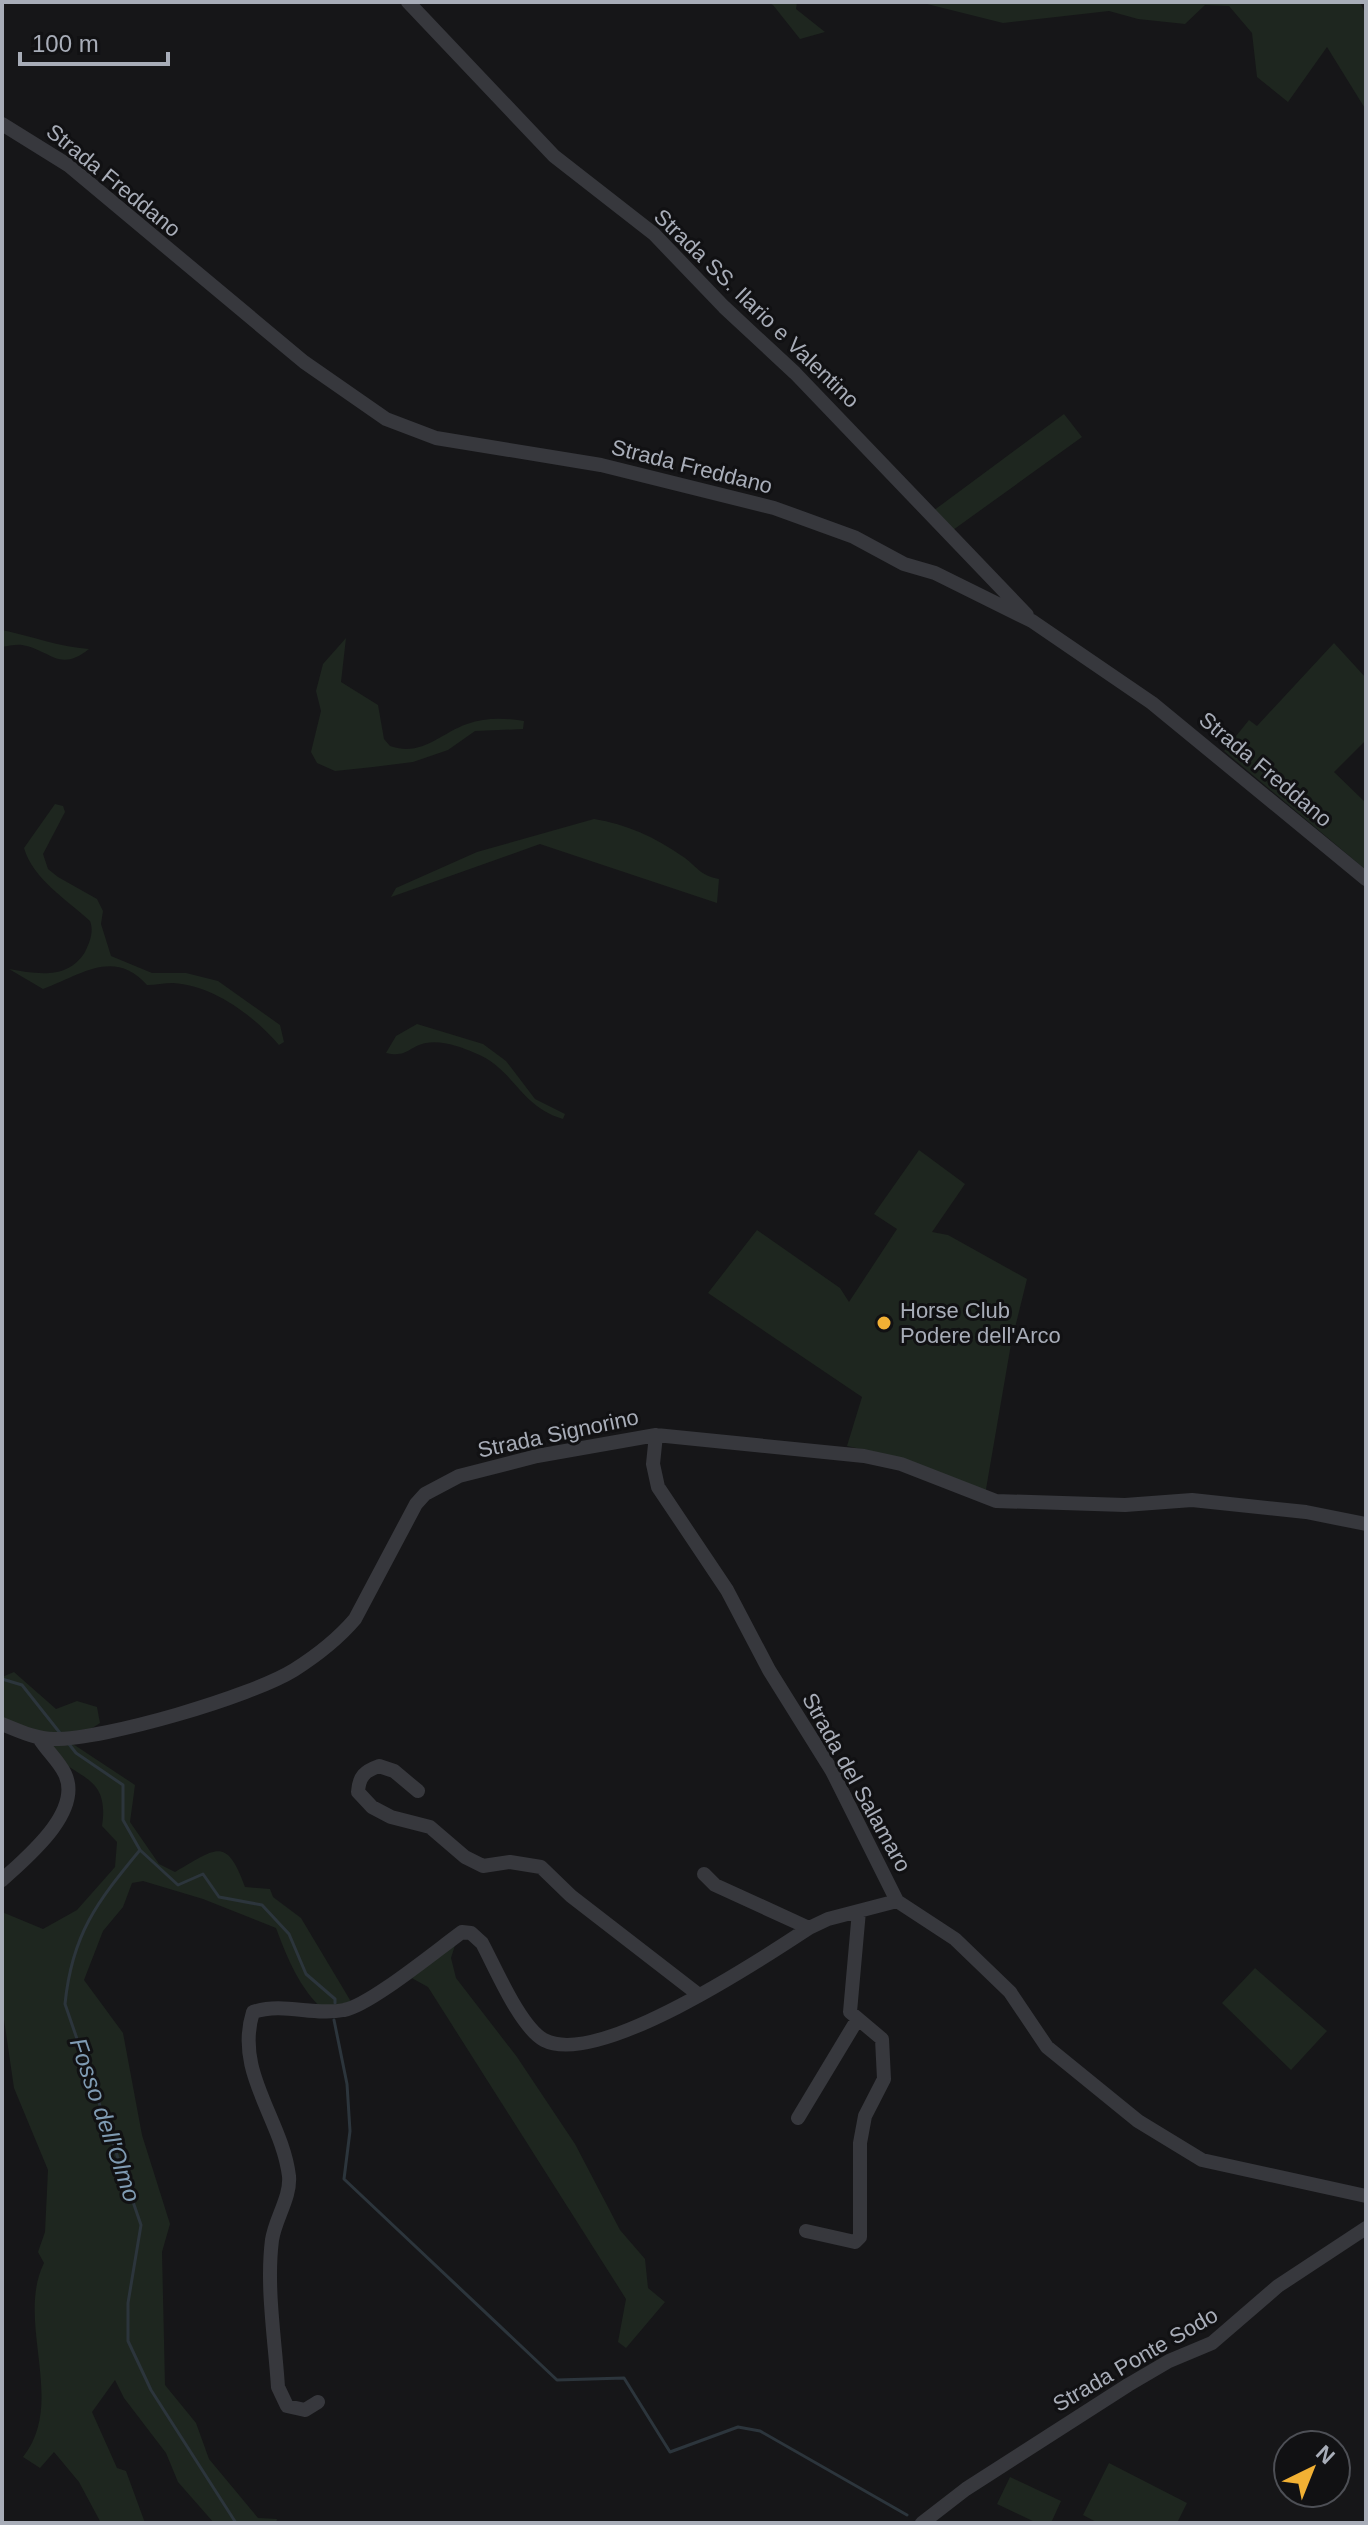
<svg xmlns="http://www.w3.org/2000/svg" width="1368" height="2525" font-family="Helvetica,sans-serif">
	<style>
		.green { fill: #1e261f }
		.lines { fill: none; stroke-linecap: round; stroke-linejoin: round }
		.stream { stroke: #2c353c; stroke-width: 3 }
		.minor { stroke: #37383d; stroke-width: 14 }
		.poi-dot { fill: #f2b134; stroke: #111113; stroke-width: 3 }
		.labels { text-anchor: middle; stroke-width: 6; stroke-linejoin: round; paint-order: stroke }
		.street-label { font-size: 22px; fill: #a8adb8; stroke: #111113 }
		.poi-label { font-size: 22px; fill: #a8adb8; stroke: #111113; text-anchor: start }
		.water-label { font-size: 24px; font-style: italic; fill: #7f9bb3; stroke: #111113 }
	</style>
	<rect width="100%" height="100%" fill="#161618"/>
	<!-- green -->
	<path class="green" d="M767,2H797L796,9L825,32L800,39L773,5Z
		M919,2H1360L1366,15V110L1327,47L1288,102L1257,77L1252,33L1229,6L1205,5L1185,24L1138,19L1109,11L1003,23Z
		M1064,414L1082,437L953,530L933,511Z
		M2,630C31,636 59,647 89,649C59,673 51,650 22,645C16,644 8,646 2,647Z
		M346,638L341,682L378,705L384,739L390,746C422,757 439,734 467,724C487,717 504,718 524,721L523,729L475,731L448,750L413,762L373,767L335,771L317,763L311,752L321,711L316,691L323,664Z
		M1334,643L1366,678V740L1334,772L1366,803V870L1224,751L1249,720L1257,726Z
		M55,804L63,806L65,812L43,854L48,869L58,877L97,899L103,911L101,924L111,956L152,973H186L218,981L280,1025L284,1042L279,1045C254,1016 213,985 173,983C164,983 156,985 147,985C114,948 81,975 43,989L9,969C37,974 68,980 85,952C90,942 94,931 90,921C67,900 33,879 24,848Z
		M594,819C626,824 655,837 682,856C697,866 700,876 719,879L717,903L540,844L391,897L396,888L477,852Z
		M417,1024L483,1044L506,1061L535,1099L565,1114L563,1119C518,1105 515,1069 475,1053C461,1047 442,1040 426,1043C409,1046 408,1058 386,1053L396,1036Z
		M919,1150L965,1184L932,1232L948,1235L1027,1279L1011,1344L985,1495L901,1458L847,1446L862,1397L708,1293L757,1230L840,1288L849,1302L897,1229L874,1214Z
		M14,1672L56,1709L77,1701L97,1707L100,1723C67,1746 37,1732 2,1721V1677Z
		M50,1743L73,1744L135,1785L130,1822L159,1864L175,1872C216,1849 226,1835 245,1887L270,1889L273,1897L301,1918L353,2005L324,2011C299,1987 288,1960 276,1928L203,1899L143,1881L132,1883L123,1907L103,1931L84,1980L123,2033L142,2135L170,2224L162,2252L165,2385L196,2423L209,2459L258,2518L277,2519L276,2523H214L178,2482L166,2453L124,2398L115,2380L92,2412L117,2468L126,2471L145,2523H101L79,2482L54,2452L40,2468L23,2457C67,2402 15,2322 44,2263L38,2252L45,2232L48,2170L14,2088L2,2006V1912L43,1929L77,1910L115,1867L117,1842L102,1826C111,1768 66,1782 50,1743Z
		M456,1942L451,1958L456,1978L517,2057L575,2144L620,2230L645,2259L648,2288L665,2302L626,2348L618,2342L626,2299L428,1987L408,1976Z
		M1255,1968L1327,2031L1291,2070L1222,2003Z
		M1109,2463L1187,2503L1177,2523H1098L1083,2515Z
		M1010,2477L1061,2501L1051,2523H1037L997,2504Z"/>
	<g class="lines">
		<!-- stream -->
		<path class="stream" d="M2,1679L22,1685L60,1733
			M69,1744L76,1753L123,1785V1820L140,1850C97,1902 72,1934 65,2004L141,2225L128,2303V2341L151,2390L236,2523
			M140,1850L178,1885L203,1874L219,1897L262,1905L289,1934L306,1974L335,1999V2003
			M334,2020L347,2084L350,2131L344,2179L557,2380L624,2378L670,2452L738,2427L760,2431L907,2515"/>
		<!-- minor -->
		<path class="minor" d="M408,2L554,156L654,234L724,307L795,373L1027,615
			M2,124L68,165L304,362L386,419L436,438L601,465L774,508L854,537L904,564L935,573L1032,621L1152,703L1366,879
			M656,1435L653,1464L658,1487L727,1590L769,1670L832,1771L897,1901L955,1939L1010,1992L1047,2047L1138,2121L1202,2160L1366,2196
			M2,1724C19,1731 36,1739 54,1739C106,1739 250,1697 294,1670C316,1656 338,1639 355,1619L416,1504L425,1494L459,1476L537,1456L656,1435L864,1456L901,1464L996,1501L1125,1505L1192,1500L1306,1512L1366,1524
			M418,1791L394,1771L379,1766C365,1771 359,1776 358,1792L372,1807L391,1817L430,1827L465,1857L483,1866L510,1862L541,1867L571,1896L699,1995
			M704,1874L715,1885L809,1928L828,1919L897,1901
			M2,1880C26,1858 83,1812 65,1774C59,1761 46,1750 39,1738
			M798,2118L857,2020
			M806,2231L855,2242L860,2237V2143L865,2116L884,2079L882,2039L850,2012L859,1911
			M318,2402L305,2410L287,2406L278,2387C275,2340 266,2287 272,2240C275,2219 291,2197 289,2176C282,2119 234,2072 253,2012C284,2002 313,2016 344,2010C369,2006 437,1950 462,1932L471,1933L482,1943C495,1967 520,2027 544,2040C598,2068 762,1959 809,1928
			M922,2523L966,2489L1128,2385L1169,2361L1212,2343L1278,2286L1366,2228"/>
	</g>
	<!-- markers -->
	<circle class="poi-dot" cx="884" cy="1323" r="8"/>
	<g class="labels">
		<!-- street labels -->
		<g class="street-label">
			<text transform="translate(114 180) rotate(39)" y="8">Strada Freddano</text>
			<text transform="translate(757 308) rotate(44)" y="8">Strada SS. Ilario e Valentino</text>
			<text transform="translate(692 466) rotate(14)" y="8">Strada Freddano</text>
			<text transform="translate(1266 769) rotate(40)" y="8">Strada Freddano</text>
			<text transform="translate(558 1433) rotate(-12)" y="8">Strada Signorino</text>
			<text transform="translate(857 1782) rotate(61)" y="8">Strada del Salamaro</text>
			<text transform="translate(1135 2359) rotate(-30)" y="8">Strada Ponte Sodo</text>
		</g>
		<!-- poi labels -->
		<g class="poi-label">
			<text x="900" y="1318">Horse Club<tspan x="900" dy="25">Podere dell'Arco</tspan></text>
		</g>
		<!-- water labels -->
		<g class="water-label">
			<text transform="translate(105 2120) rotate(71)" y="8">Fosso dell'Olmo</text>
		</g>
	</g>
	<!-- border -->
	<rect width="1368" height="2525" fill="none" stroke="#a8adb8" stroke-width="8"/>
	<!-- north arrow -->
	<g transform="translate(1312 2469) rotate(43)"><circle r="38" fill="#111113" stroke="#4d4f55" stroke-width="2"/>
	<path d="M0-6L14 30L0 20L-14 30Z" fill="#f2b134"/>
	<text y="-12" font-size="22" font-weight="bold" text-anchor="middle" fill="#a8adb8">N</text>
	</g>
	<!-- scale -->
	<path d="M20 52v12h148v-12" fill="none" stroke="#a8adb8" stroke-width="4"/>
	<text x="32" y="52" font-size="24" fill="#a8adb8" stroke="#111113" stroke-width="6" paint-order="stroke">100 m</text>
</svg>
